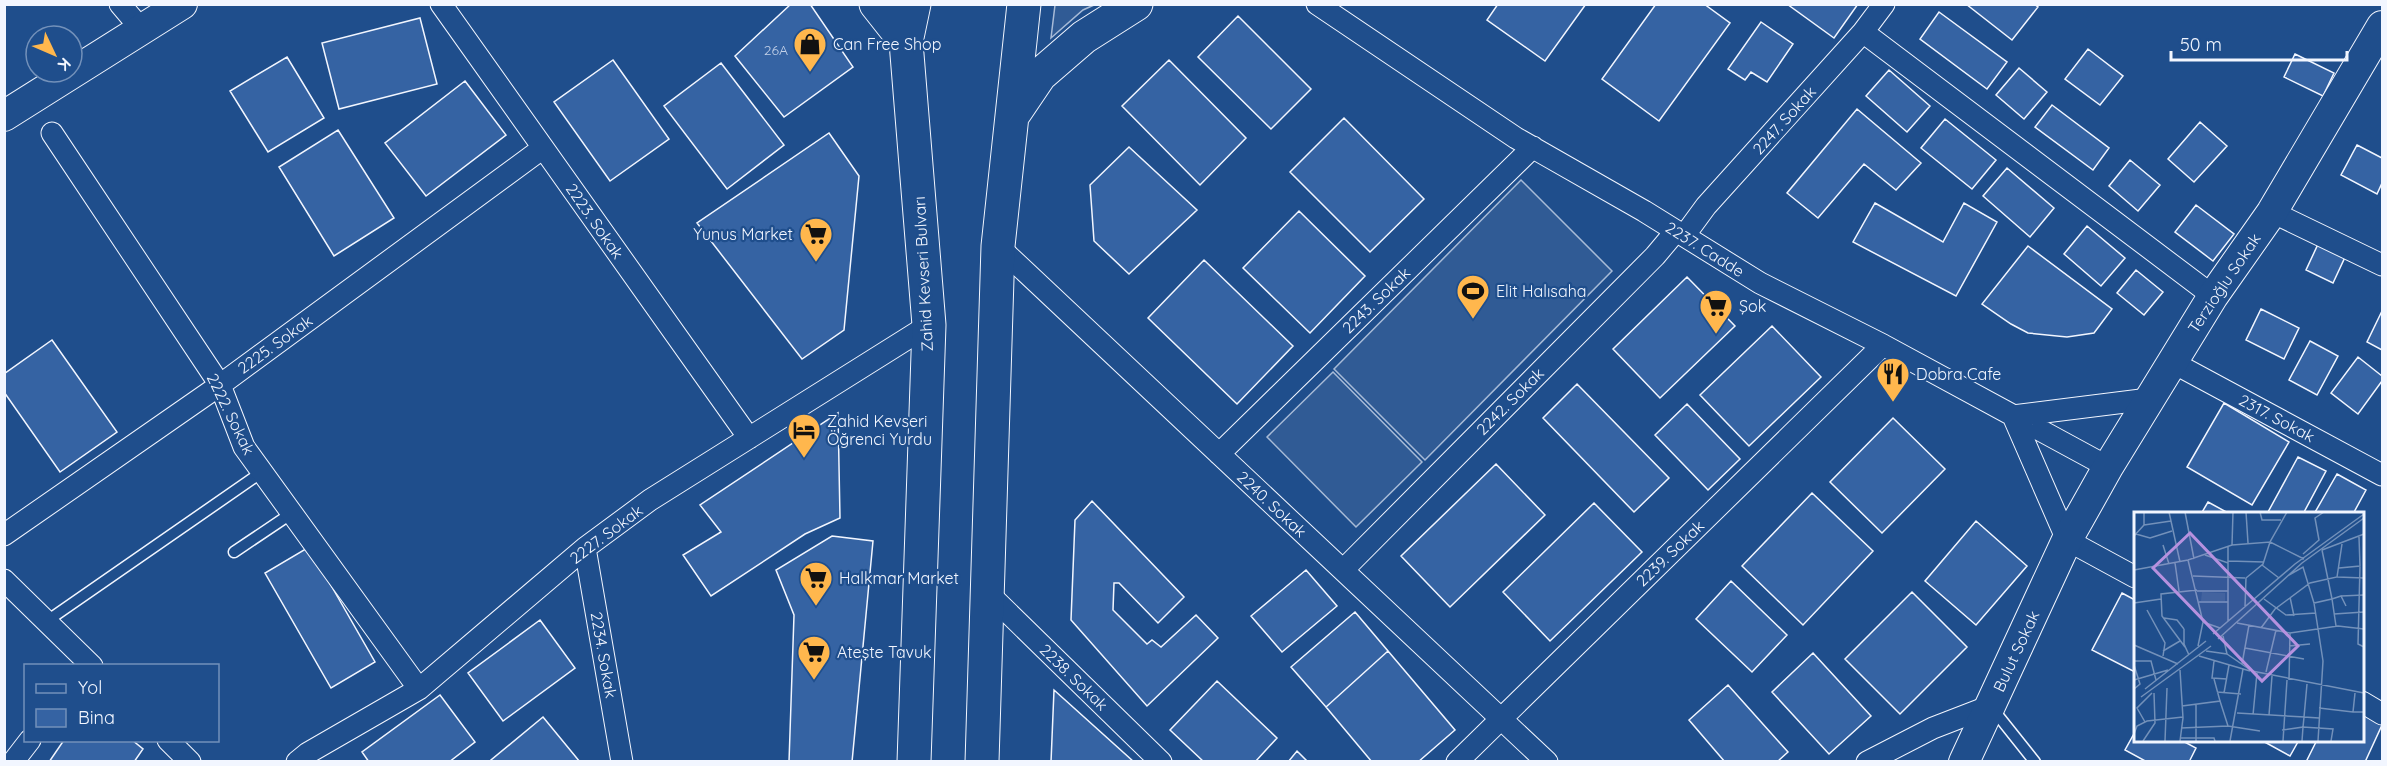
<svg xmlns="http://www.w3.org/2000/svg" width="2387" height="766" font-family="Quicksand,sans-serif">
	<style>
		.built { fill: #305b95; stroke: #a8bbd7; stroke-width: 1.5 }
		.building { fill: #3563a3; stroke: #f2f6ff; stroke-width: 1.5 }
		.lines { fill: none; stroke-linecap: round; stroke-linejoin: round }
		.lane-casing { stroke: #f2f6ff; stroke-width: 13 }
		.street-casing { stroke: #f2f6ff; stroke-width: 23 }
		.secondary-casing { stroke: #f2f6ff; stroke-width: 32 }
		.primary-casing { stroke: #f2f6ff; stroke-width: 35 }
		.lane { stroke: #1f4e8c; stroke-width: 10 }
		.street { stroke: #1f4e8c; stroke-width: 21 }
		.secondary { stroke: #1f4e8c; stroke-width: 30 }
		.primary { stroke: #1f4e8c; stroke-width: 33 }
		.labels { text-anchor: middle; stroke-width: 4.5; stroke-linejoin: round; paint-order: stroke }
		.number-label { font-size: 14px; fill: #c3d1e8 }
		.poi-label { font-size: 16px; fill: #f2f6ff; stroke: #1f4e8c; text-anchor: start }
		.street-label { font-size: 16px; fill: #f2f6ff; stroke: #1f4e8c }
		.inset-road { fill: none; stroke: #7391ba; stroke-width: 1.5 }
		.view { fill: #b691df; fill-opacity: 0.15; stroke: #b691df; stroke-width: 3 }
		.inset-edge { fill: none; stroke: #f2f6ff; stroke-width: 3 }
	</style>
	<rect width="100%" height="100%" fill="#1f4e8c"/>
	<!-- built -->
	<path class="built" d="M1055,5V4L1094,5L1083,10L1051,38Z
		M1521,180L1612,271L1425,460L1334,369Z
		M1333,372L1422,462L1356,527L1267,437Z"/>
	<!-- building -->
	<path class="building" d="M791,4H810L853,67L784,117L735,56Z
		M1498,4H1586L1545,61L1487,20Z
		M1656,4H1704L1730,23L1659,121L1602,79Z
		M1787,4H1858L1834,38Z
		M1966,4H2034L2038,7L2012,40Z
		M1939,12L2007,62L1987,89L1920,39Z
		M1238,16L1311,89L1271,129L1198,57Z
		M420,18L437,84L339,109L322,43Z
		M1761,22L1793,44L1767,82L1751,72L1745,80L1728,69Z
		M2088,49L2123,76L2100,105L2065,79Z
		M2295,54L2334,73L2323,96L2284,77Z
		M287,57L324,118L268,152L230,91Z
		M613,60L669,139L610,181L554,102Z
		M1169,60L1246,138L1200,185L1122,106Z
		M721,63L784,145L727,189L664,106Z
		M2019,68L2047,92L2024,119L1996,95Z
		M1889,70L1930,106L1907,132L1866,96Z
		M465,81L506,135L426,196L385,143Z
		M2052,105L2109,148L2093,170L2035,127Z
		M1857,109L1921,163L1896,190L1864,164L1818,218L1787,193Z
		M1344,118L1424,199L1370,252L1290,172Z
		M1945,119L1996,160L1972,189L1921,148Z
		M2200,122L2227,146L2194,182L2168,159Z
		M338,130L394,218L334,256L279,167Z
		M829,133L859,176L844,330L802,359L697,223Z
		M2357,145L2382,158V183L2377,194L2341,175Z
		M1129,147L1197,210L1129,274L1094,241L1090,185Z
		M2130,160L2160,185L2138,211L2109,186Z
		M2007,168L2054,208L2030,237L1983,196Z
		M1875,203L1943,242L1964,203L1997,222L1956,296L1853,242Z
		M2196,205L2234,234L2213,261L2175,232Z
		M1299,211L1365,276L1310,333L1243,268Z
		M2087,226L2125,258L2101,286L2064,254Z
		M2319,242L2346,255L2333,283L2306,270Z
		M2028,246L2112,309L2094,333L2067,337L2028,333L2011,324L1982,304Z
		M1204,260L1293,346L1237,404L1148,318Z
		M2136,270L2163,292L2144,315L2117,293Z
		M1687,277L1735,326L1660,398L1613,349Z
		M2261,309L2299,328L2284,359L2246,340Z
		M2382,311V350L2367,342Z
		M1772,326L1821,377L1749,446L1700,395Z
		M52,340L117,432L60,472L4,392V374Z
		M2310,341L2338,356L2317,395L2289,380Z
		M2358,357L2382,376V381L2358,414L2331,393Z
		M1577,384L1669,478L1634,512L1543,418Z
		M2224,403L2289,442L2252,505L2187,467Z
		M1687,404L1740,459L1708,490L1655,435Z
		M838,413L840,518L805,534L711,596L683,555L721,532L700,505Z
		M1893,418L1945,469L1882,533L1830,482Z
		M2298,457L2326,471L2303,514H2271L2268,512Z
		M1496,464L1545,515L1450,607L1401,556Z
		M2337,474L2366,490L2353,514H2314Z
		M1812,493L1873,551L1803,625L1742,566Z
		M1092,501L1184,597L1158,623L1119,583H1114L1113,610L1147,644L1152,640L1161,647L1196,615L1218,638L1147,706L1071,620L1075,520Z
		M2208,502L2230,514H2201Z
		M1594,503L1642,552L1550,641L1503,592Z
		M1976,521L2027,566L1976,625L1925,581Z
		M832,536L873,541L852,762H789L794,615L776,570Z
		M309,547L375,662L331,688L265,573Z
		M1306,570L1337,606L1282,652L1251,616Z
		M1731,581L1787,635L1752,672L1696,619Z
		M1912,592L1967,647L1900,714L1845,659Z
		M2122,593L2135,600V672L2092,650Z
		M1355,612L1388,651L1326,707L1291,667Z
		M540,620L575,668L503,721L468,673Z
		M1388,651L1455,730L1418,762H1372L1326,707Z
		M1813,653L1871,716L1829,754L1772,692Z
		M1217,681L1277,738L1255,762H1204L1170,730Z
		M1728,685L1788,752L1777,762H1725L1689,720Z
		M1054,690L1134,762H1051Z
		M440,695L475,742L449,762H369L362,752Z
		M2362,714L2382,725L2365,762H2306L2317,740H2362Z
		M543,717L580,762H492L491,760Z
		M2135,732V740H2181L2196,748L2189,762H2147L2125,750Z
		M64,740H132L143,749L134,762H49Z
		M2261,740H2299L2290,756Z
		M1297,751L1308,762H1288Z"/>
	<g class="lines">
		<!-- lane casing -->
		<g class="lane-casing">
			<path id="lane" d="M234,552L292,513
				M47,621L262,472
				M1992,708L2035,762"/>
		</g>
		<!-- street casing -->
		<g class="street-casing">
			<path id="street" d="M120,4L142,30
				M441,4L749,438
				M1317,4L1516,138L1644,211L1760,283L1883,345L2108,467
				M1863,32L2213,296
				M52,133L220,385L244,447L419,689
				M2272,212L2382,265
				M1684,236L1706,206L1863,32L1884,4
				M998,246L1547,762
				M2172,362L2382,475
				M1219,454L1533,147
				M4,535L220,385L543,148
				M585,548L622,762
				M1343,570L1655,256L1676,231
				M2135,577L2067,540L2013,416L2149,399
				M4,580L92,666
				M987,592L1161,762
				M2362,702L2382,714
				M168,740L190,762
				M13,762L30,740
				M297,762L308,753L419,689L585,548L650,500L929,325
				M1457,762L1883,345
				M1867,762L1933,728L1990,706"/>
		</g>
		<!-- secondary casing -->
		<g class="secondary-casing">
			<path id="secondary" d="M4,116L182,4
				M1964,762L2067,540L2108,467L2213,296L2272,212L2382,26"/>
		</g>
		<!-- primary casing -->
		<g class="primary-casing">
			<path id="primary" d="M876,4L906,42
				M914,4L906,42L929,325L914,762
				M1015,112L1040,75L1084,37L1136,4
				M982,762L998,246L1024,4"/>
		</g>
		<!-- lane -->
		<use href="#lane" class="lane"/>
		<!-- street -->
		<use href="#street" class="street"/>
		<!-- secondary -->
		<use href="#secondary" class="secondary"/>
		<!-- primary -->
		<use href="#primary" class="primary"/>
	</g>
	<!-- icons -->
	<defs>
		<g id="shop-pin" transform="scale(1.725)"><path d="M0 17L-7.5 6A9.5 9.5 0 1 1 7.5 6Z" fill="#ffb74d" stroke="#1f4e8c"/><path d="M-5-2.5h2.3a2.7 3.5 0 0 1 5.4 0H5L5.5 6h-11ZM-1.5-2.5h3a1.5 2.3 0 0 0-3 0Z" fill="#111"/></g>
		<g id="supermarket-pin" transform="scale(1.725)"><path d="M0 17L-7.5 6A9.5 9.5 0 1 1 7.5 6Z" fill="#ffb74d" stroke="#1f4e8c"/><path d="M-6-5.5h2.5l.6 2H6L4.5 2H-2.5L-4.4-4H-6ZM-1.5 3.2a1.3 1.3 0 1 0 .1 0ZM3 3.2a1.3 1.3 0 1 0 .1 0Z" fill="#111"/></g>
		<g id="stadium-pin" transform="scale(1.725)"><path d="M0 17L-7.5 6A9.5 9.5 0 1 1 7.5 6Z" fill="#ffb74d" stroke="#1f4e8c"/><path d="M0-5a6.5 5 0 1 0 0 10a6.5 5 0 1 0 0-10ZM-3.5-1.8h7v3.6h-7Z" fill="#111"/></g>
		<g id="restaurant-pin" transform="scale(1.725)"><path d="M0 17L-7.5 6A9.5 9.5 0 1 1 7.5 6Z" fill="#ffb74d" stroke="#1f4e8c"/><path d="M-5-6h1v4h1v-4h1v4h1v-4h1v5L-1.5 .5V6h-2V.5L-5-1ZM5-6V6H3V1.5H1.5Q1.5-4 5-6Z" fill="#111"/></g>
		<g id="hotel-pin" transform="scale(1.725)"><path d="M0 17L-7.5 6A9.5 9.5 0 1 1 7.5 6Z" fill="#ffb74d" stroke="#1f4e8c"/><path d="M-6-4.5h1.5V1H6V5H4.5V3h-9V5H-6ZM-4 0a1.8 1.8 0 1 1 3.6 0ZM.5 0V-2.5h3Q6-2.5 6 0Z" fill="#111"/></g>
	</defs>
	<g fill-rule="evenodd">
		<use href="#shop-pin" x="810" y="44"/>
		<use href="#supermarket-pin" x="816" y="234"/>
		<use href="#stadium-pin" x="1473" y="291"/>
		<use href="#supermarket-pin" x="1716" y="306"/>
		<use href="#restaurant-pin" x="1893" y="374"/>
		<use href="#hotel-pin" x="804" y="430"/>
		<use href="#supermarket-pin" x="816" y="578"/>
		<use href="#supermarket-pin" x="814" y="652"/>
	</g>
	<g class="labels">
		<!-- number labels -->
		<g class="number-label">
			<text x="776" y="55">26A</text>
		</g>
		<!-- poi labels -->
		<g class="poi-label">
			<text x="833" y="50">Can Free Shop</text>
			<text x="793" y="240" text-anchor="end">Yunus Market</text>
			<text x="1496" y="297">Elit Halısaha</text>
			<text x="1739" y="312">Şok</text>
			<text x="1916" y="380">Dobra Cafe</text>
			<text x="827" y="427">Zahid Kevseri<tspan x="827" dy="18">Öğrenci Yurdu</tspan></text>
			<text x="839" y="584">Halkmar Market</text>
			<text x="837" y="658">Ateşte Tavuk</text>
		</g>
		<!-- street labels -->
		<g class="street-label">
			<text transform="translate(1784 120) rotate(-48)" y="6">2247. Sokak</text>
			<text transform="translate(595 221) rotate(55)" y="6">2223. Sokak</text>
			<text transform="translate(1705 249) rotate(32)" y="6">2237. Cadde</text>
			<text transform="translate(923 274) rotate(-93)" y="6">Zahid Kevseri Bulvarı</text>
			<text transform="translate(2224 283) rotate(-56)" y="6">Terzioğlu Sokak</text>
			<text transform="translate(1376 300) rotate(-44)" y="6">2243. Sokak</text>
			<text transform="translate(275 344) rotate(-36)" y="6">2225. Sokak</text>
			<text transform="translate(1510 401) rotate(-45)" y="6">2242. Sokak</text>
			<text transform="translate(231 414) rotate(64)" y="6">2222. Sokak</text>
			<text transform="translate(2277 418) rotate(28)" y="6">2317. Sokak</text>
			<text transform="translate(1272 504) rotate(43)" y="6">2240. Sokak</text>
			<text transform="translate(606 534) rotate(-37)" y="6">2227. Sokak</text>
			<text transform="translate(1670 553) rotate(-44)" y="6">2239. Sokak</text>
			<text transform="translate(2016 651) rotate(-65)" y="6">Bulut Sokak</text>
			<text transform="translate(604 655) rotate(80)" y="6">2234. Sokak</text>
			<text transform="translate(1074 677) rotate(44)" y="6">2238. Sokak</text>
		</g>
	</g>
	<!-- overview -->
	<g transform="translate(2134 512)">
		<rect width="230" height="230" fill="#1f4e8c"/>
		<path d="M68,80L91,81V89H67Z" fill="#305b95"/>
		<path class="inset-road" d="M35,0L46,50M51,0L60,47M112,0L114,31M126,0L128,8H147M153,0L136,30L170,47M10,13L37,9M2,22L16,26L38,19M0,24L10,13V0M29,33L35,52M98,33L99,0M188,38L198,87L207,84L212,94M188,38L230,22M169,42L185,28L181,6L190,0M71,43L94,51V35M54,48L69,110M94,49L130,50M41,51L45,79M94,51V109M128,53L145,66M226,54L224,132L230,135M205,56L226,54L225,25M0,58L54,48L98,33L136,30L129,52L112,66L111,95M155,63L169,55L180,91L198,87L202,114M59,64L111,66M203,65L230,66M63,79H94M207,84L230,83M156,85L160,104M130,87L152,103L182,101M65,90H94M0,91L27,87M180,91L189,149L184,229M13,98L31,131L29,144M200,102L230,100M30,106L43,108L50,117M69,110L86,116M103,111L156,121L204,114L230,117M127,116L141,97L176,71L203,65L208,32M50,117V132L55,143M79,122L161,52L230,2M89,124L93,142M84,127L168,51L230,6M0,133L44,152M64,134L69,110M155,134L176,132M51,135L28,104L27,82L63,78M111,136L170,147M29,139L46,129M72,139L93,142M93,142L118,159L230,181M65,144L116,159M0,149H17L22,168M80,149L78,166L93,167M108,152L115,113M0,153L6,172L0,177M132,160L142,118M0,168L34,158M155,168L156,121M173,172L170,205L185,206M11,177L72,129M83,180L107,182M90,181L95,153M221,181L219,200H230M7,185L77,134M86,189L94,214M62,192V229M48,194L86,189L80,167M185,196L219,200M103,201L170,205L169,215L148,218M119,203L123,161M135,203L138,164M11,210L3,196L18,181M47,216L94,214L126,219M0,222L3,214L13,209L49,205M47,226H80L81,229M9,229L21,211L20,181M31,229L33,176M46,229L49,206L46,158M96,229L109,157M149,229L153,168M168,229L169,215L199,217L197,229"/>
		<path class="view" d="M56,21L164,134L128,169L19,56Z"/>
		<rect width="230" height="230" class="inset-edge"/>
	</g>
	<!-- border -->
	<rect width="2387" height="766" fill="none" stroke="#f2f6ff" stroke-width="12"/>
	<!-- legend -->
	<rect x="24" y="664" width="195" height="78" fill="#1f4e8c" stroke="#7391ba" stroke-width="1.5"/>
	<rect x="36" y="684" width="30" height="9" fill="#1f4e8c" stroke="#7391ba" stroke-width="1.5"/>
	<text x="78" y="694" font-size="18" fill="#f2f6ff">Yol</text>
	<rect x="36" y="709" width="30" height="18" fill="#3563a3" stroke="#7391ba" stroke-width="1.5"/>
	<text x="78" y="724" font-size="18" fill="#f2f6ff">Bina</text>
	<!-- north arrow -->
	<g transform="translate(54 54) rotate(134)"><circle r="28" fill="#1f4e8c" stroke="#7391ba" stroke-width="1.5"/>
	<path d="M0-4.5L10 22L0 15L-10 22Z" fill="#ffb74d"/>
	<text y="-9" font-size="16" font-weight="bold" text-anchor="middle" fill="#f2f6ff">K</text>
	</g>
	<!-- scale -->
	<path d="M2171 51v9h176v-9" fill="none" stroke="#f2f6ff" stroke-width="3"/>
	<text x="2180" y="51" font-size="18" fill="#f2f6ff" stroke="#1f4e8c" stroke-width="4.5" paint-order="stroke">50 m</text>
</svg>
